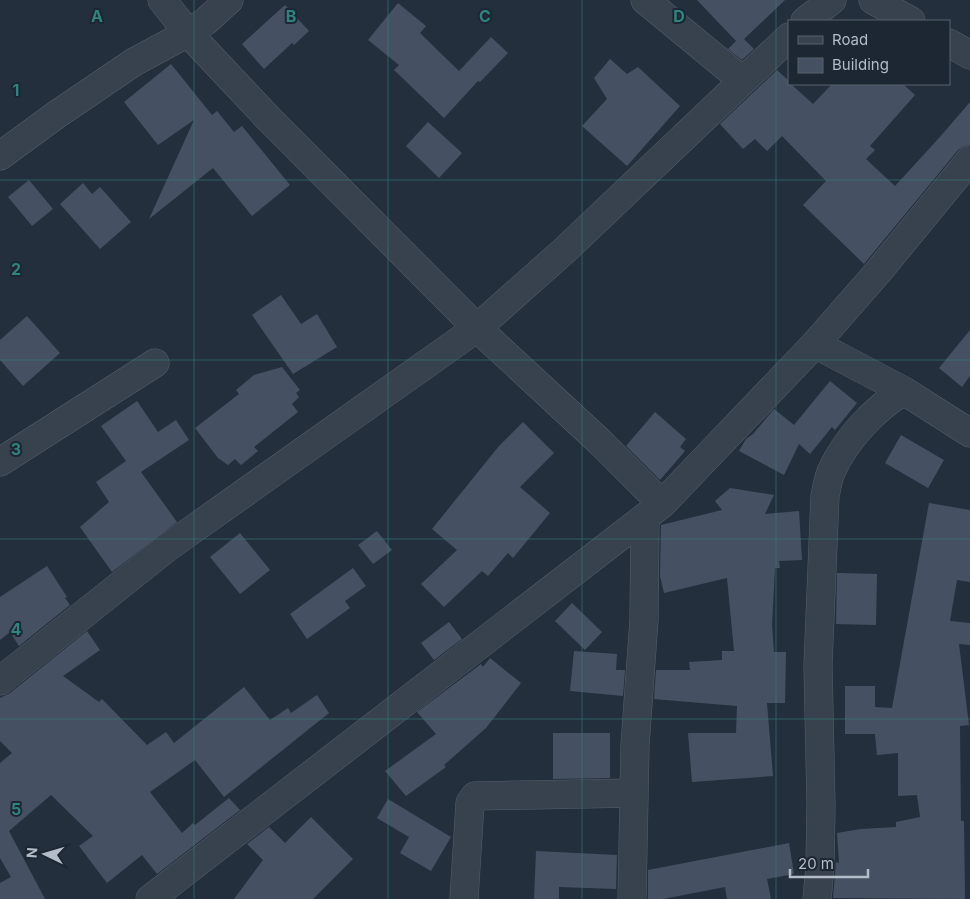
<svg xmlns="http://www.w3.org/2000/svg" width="970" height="899" font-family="Inter,sans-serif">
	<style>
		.building { fill: #455162 }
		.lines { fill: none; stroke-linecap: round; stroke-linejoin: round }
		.minor-casing { stroke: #565f6c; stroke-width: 29 }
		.minor { stroke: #38414e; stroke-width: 28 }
		.grid { fill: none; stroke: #308480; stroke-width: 1; stroke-opacity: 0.55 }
		.grid-label { font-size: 16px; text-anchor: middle; font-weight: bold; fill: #308480; stroke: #1d2633; stroke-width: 4; stroke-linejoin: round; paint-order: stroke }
	</style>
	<rect width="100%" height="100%" fill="#242f3e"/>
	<!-- building -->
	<path class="building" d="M697,0H785L744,39L754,49L742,60L728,49L736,41Z
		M398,3L426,26L420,33L459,71L491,37L508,53L480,82L478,81L444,118L394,70L399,65L368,40Z
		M285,5L309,31L294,45L292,43L264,69L242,44Z
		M610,59L627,74L638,67L680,106L627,166L582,126L607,99L594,78Z
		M171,64L212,115L217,111L234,132L242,126L290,185L252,216L213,168L149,219L194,120L158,145L124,102Z
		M777,70L789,81V84H791L813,104L832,84H903L915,95L870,146L875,150L866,159L895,186L939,138L970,102V145L964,146L958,150L864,264L803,205L826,181L782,136L767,151L755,139L743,149L720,124Z
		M428,122L462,153L439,178L406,146Z
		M29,180L53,209L32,226L8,197Z
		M83,183L92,194L100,187L131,222L100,249L60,204Z
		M281,295L301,324L317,314L337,347L293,374L252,315Z
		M27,316L60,353L23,386L0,360V340Z
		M970,330V376L962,387L939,368Z
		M282,367L300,390L296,393L299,397L292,404L298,412L254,447L258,451L241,465L235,459L228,465L218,458L195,428L239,394L236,390L254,375Z
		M830,381L857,403L835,430L832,427L810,454L799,444L784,475L739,451L746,439L753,434L774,409L794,425Z
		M137,401L158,432L176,420L189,440L141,472L177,522L112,572L80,527L109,502L96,482L126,461L101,426Z
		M655,412L686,439L680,447L685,451L660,480L626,446Z
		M523,422L554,453L520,487L550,513L513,558L508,553L488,576L482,571L444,607L421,584L457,550L432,529L499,446Z
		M901,435L944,460L928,488L885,463Z
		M730,488L774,495L765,514L799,511L802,560L779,561L780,568H775L772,625L774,652H786L785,703H767L773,776L692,782L688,733H736L737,706L654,699L656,670H690L689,662L722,660V651H734L727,578L664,593L660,576L661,525L722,510L715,501Z
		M929,503L970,510V582L957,580L950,621L970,623V645L959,644L969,725L960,726L961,821H964L965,899L833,898L836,862L839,863L837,833L861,829L896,827V822L920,817L917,795L898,796V753L877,755L875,734H845V686H875V707L892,708Z
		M377,531L392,550L373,564L358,545Z
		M240,533L270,570L240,594L210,557Z
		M47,566L67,597L65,598L70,605L19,646L10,632L0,640V597Z
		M353,568L366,586L345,601L350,608L307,639L290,614Z
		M837,573L877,574L876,625L836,624Z
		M572,603L602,632L585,650L555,621Z
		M449,622L462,639L434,660L421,643Z
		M87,631L100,650L63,676L99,702L102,699L147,745L166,732L174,743L244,687L270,720L288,708L291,713L317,695L329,713L224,797L195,760L150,792L182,833L193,823L195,825L229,798L240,810L157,874L142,855L107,883L79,846L93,836L51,795L9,831L45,899H0V883L11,877L0,858V763L12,753L0,741V698L10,693Z
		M574,651L617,654L616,670H625L623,696L570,691Z
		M490,658L521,683L486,728L444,765L446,767L406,796L385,771L436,734L417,712L481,664L483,667Z
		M553,733H610V778L553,779Z
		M388,799L451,837L431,871L400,853L409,837L377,818Z
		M311,817L353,859L313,899H234L263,860L247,844L269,827L285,843Z
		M789,843L794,874L767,879L771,899H727L725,887L663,899H648V870Z
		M536,851L617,855L616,889L559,887V899H534Z"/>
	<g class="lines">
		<!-- minor casing -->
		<g class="minor-casing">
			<path id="minor" d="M162,0L188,33L269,119L477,328L600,442L662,504
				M645,0L742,80
				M873,0L911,21
				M805,21L832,0
				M949,43L970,55
				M0,156L56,115L134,62L188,33L206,21L229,0
				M815,344L904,391L970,433
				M0,462L155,363
				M0,681L168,547L477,328L565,250L789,37
				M150,899L662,504L815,344L878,272L970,160
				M464,899L470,803L475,796L634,793
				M632,899L635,745L644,620L645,518
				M817,899L820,867L821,805L818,665L825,496C827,488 828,477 832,470C846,439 875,408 904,391"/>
		</g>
		<!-- minor -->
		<use href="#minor" class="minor"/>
	</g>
	<!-- grid -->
	<path class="grid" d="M194,0V899M388,0V899M582,0V899M776,0V899M0,180H970M0,360H970M0,539H970M0,719H970"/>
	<g class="grid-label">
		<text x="97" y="22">A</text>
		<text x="291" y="22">B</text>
		<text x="485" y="22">C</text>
		<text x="679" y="22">D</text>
		<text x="16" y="96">1</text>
		<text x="16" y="275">2</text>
		<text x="16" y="455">3</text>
		<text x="16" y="635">4</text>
		<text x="16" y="815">5</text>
	</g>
	<!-- legend -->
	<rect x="788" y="20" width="162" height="65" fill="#1d2633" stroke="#59626f"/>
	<rect x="798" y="36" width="25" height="8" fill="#38414e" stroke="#59626f"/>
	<text x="832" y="45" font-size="15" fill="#b4bcc9">Road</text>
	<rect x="798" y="58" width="25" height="15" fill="#455162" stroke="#59626f"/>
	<text x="832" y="70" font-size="15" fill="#b4bcc9">Building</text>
	<!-- north arrow -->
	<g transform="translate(45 854) rotate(275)" stroke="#1d2633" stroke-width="4" paint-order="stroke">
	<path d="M0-4L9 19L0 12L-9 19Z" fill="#b4bcc9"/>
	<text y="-8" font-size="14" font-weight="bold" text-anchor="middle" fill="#b4bcc9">N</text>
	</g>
	<!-- scale -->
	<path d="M790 869v8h78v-8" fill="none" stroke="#b4bcc9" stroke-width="2.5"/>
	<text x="798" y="869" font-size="15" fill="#b4bcc9" stroke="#1d2633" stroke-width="4" paint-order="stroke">20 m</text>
</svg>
